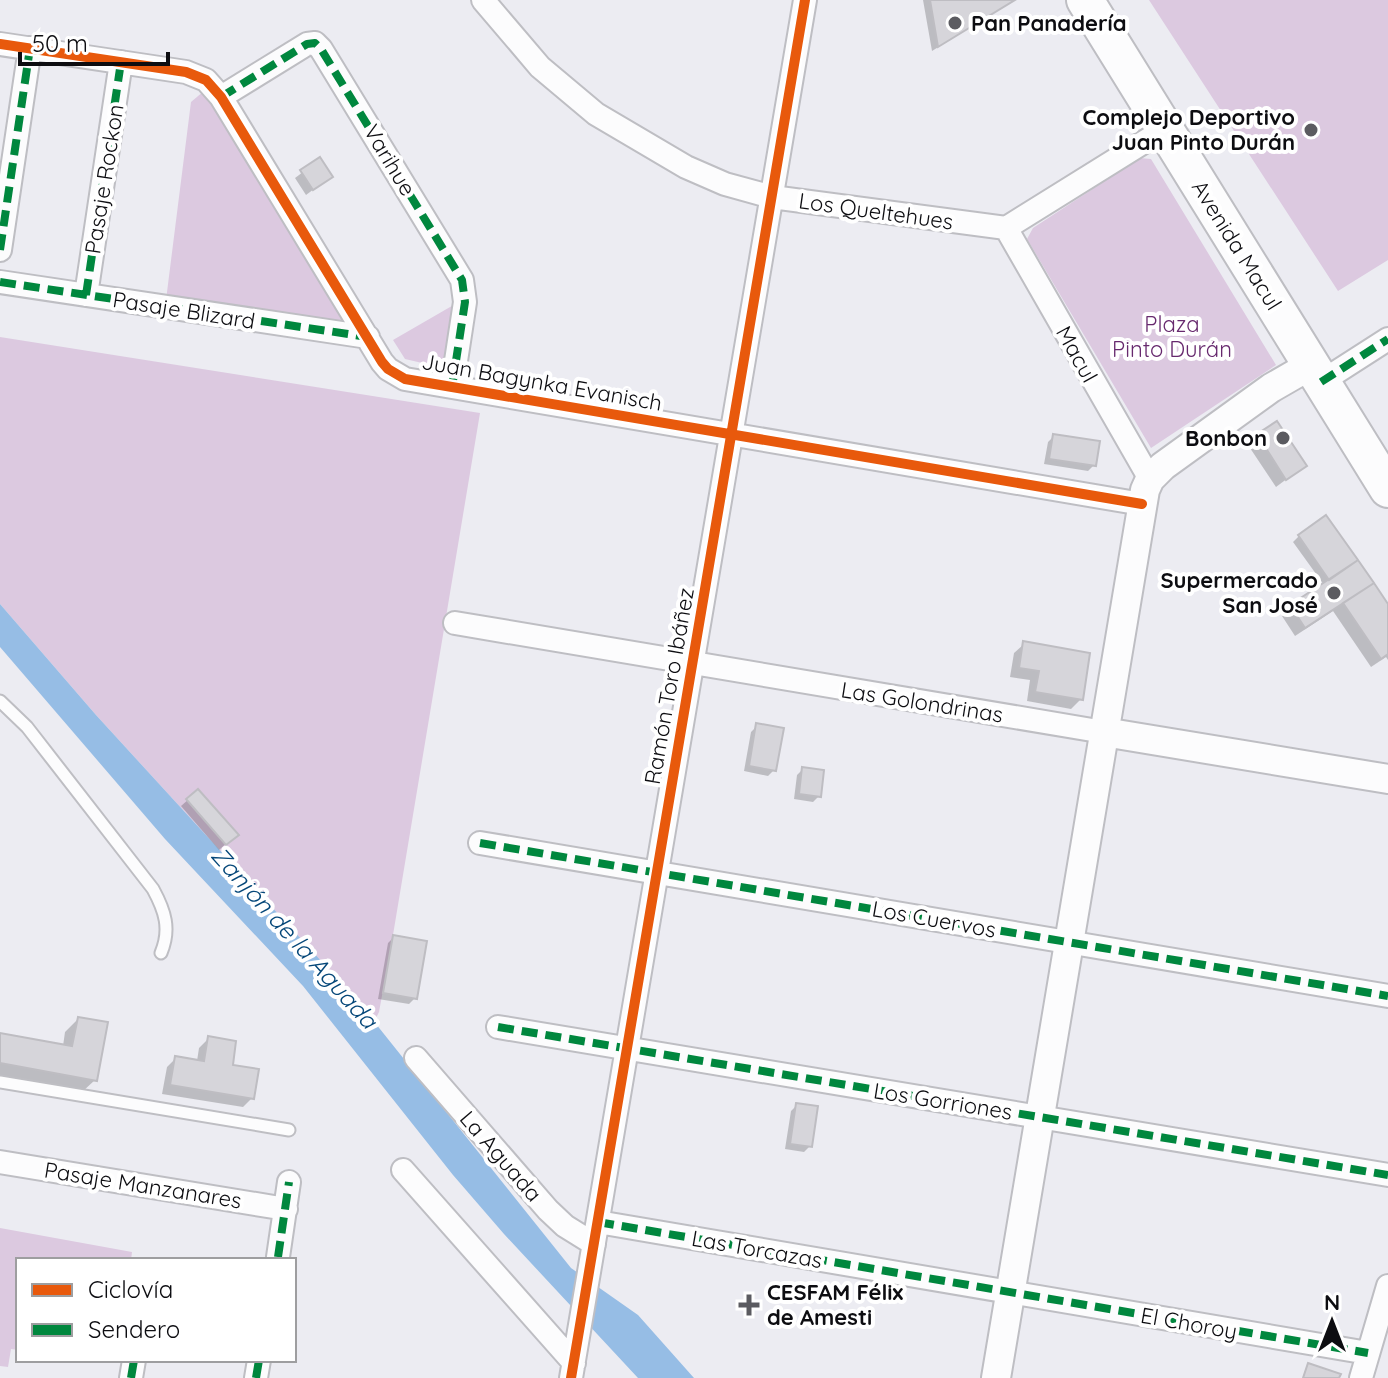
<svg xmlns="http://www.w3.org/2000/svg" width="1388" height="1378" font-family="Quicksand,sans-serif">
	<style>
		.green { fill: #dcc9e0 }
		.water { fill: #96bde5 }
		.shadow { fill: #0003 }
		.building { fill: #d6d5da; stroke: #bebdc2; stroke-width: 2 }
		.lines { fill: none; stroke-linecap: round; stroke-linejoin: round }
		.service-casing { stroke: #bebec3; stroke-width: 15 }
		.minor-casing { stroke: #bebec3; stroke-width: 26 }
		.tertiary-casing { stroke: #bebec3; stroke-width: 32 }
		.primary-casing { stroke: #bebec3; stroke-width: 40 }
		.service { stroke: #fcfcfd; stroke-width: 11 }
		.minor { stroke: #fcfcfd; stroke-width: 22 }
		.tertiary { stroke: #fcfcfd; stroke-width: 28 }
		.primary { stroke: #fcfcfd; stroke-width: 36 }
		.quiet { stroke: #00873e; stroke-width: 8; stroke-dasharray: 16 8; stroke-linecap: butt }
		.cycleway-casing { stroke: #fff; stroke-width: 15 }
		.cycleway { stroke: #e8590c; stroke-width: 10 }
		.poi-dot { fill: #5b5b60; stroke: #fff; stroke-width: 3 }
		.labels { text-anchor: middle; stroke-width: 8; stroke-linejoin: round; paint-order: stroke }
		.poi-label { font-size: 22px; font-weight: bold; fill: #0d0d11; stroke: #fff; text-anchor: end }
		.street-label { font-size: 22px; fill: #0d0d11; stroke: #fff }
		.park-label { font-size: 22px; fill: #67296e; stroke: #fff }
		.water-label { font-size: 24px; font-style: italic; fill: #054779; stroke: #fff }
	</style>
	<rect width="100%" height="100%" fill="#ececf2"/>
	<!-- green -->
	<path class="green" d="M1149,0H1388V260L1338,291Z
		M204,91L349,329L166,300L191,102Z
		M1140,158L1151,159L1276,365L1151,448L1027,239L1033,228Z
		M457,303L448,369L405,359L393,340Z
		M0,337L480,413L393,935L379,1012L374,1022L356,999L96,715L0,604Z
		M0,1228L132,1252L131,1260H18V1350L11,1349L8,1367L0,1366Z"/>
	<!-- water -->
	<path class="water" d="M0,604L96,715L356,999L571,1268L638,1315L694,1378H638L504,1234L453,1175L303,986L165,839L0,647Z"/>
	<!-- shadow -->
	<path class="shadow" d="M923,0H1014L932,51Z
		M319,160L330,177L306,195L295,178Z
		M1258,435L1304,466L1276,487L1248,445Z
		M1054,436L1094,465L1088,471L1044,464L1048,442Z
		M1299,536L1388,608V660L1386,657L1371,667L1333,611L1295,636L1282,616L1324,585L1293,542Z
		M1024,644L1081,699L1071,709L1027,701L1030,680L1010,677L1014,653Z
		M757,726L774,770L768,776L744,771L751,732Z
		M803,769L819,796L813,802L794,799L797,775Z
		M198,791L230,840L219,850L181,806Z
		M394,937L415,998L409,1004L378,999L388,943Z
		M78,1019L95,1080L82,1092L0,1078V1035L63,1046L65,1032Z
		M209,1038L252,1098L243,1107L162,1094L167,1067L176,1058L197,1061L199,1048Z
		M797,1105L810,1146L804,1152L785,1149L791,1111Z"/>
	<!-- building -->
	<path class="building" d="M930,0H1015L938,47Z
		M320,157L333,177L313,190L300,170Z
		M1277,421L1307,466L1286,480L1257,434Z
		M1053,434L1100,441L1096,466L1049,459Z
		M1326,515L1358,560L1329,580L1298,535Z
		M1358,560L1374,583L1305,628L1290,605Z
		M1374,583L1388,604V654L1381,659L1343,603Z
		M1023,641L1090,653L1083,700L1035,692L1039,671L1019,668Z
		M756,723L784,728L776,771L749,766Z
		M802,767L824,770L821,797L799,794Z
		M198,789L239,835L226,845L186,799Z
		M393,935L427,941L417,999L383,993Z
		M78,1017L108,1022L97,1081L0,1063V1033L72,1046Z
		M208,1036L236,1041L233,1065L259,1069L254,1099L170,1085L175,1056L204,1061Z
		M796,1103L818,1106L812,1147L790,1144Z
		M1308,1363L1341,1374L1339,1378H1303Z"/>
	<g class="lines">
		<!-- service casing -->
		<g class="service-casing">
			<path id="service" d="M0,701L27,727L153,889C165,911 171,929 161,953
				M0,1082L289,1130"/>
		</g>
		<!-- minor casing -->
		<g class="minor-casing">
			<path id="minor" d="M483,0L540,67L596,114L686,167L725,184L772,197L1006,228L1165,129
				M0,44L186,72L206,80L221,97L382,362L388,369L405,379L1142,504
				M221,97L307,44L315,43L321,49L462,280L465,302L452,387
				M1006,228L1150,479
				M0,250L30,48
				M0,282L368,337
				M86,295L121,62
				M1321,382L1388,339
				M455,623L1104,732
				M480,843L1388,996
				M498,1027L1388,1175
				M416,1058L548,1210L565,1226L594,1244
				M0,1162L286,1209
				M403,1170L574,1363
				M598,1222L1368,1353
				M278,1257L289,1182
				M131,1378L134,1360
				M256,1378L259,1360
				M571,1378L805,0
				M1361,1378L1388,1286"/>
		</g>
		<!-- tertiary casing -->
		<g class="tertiary-casing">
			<path id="tertiary" d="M1104,732L1388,779
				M996,1378L1145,490L1150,479L1163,466L1271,388L1311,365"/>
		</g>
		<!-- primary casing -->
		<g class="primary-casing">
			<path id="primary" d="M1085,0L1388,489"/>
		</g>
		<!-- service -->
		<use href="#service" class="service"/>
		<!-- minor -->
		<use href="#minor" class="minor"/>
		<!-- tertiary -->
		<use href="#tertiary" class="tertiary"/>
		<!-- primary -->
		<use href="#primary" class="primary"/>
		<!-- quiet -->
		<path class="quiet" d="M221,97L307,44L315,43L321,49L462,280L465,302L452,387
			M0,250L30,48
			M0,282L368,337
			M86,295L121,62
			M1321,382L1388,339
			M480,843L1388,996
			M498,1027L1388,1175
			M598,1222L1368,1353
			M278,1257L289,1182
			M131,1378L134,1360
			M256,1378L259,1360"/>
		<!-- cycleway casing -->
		<g class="cycleway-casing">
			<path id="cycleway" d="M0,44L186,72L206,80L221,97L382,362L388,369L405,379L1142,504
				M571,1378L805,0"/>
		</g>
		<!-- cycleway -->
		<use href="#cycleway" class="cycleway"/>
	</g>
	<!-- markers -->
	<g class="poi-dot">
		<circle cx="955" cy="23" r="8"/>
		<circle cx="1311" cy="130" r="8"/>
		<circle cx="1283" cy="438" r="8"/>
		<circle cx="1334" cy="593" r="8"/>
		<path d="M745 1293h8v8h8v8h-8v8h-8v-8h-8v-8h8z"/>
	</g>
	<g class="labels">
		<!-- poi labels -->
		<g class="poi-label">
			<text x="971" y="31" text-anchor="start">Pan Panadería</text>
			<text x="1295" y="125">Complejo Deportivo<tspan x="1295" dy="25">Juan Pinto Durán</tspan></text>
			<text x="1267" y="446">Bonbon</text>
			<text x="1318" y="588">Supermercado<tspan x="1318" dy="25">San José</tspan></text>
			<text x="767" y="1300" text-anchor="start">CESFAM Félix<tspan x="767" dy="25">de Amesti</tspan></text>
		</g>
		<!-- street labels -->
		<g class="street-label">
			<text transform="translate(390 160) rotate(59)" y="8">Varihue</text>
			<text transform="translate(104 179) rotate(-81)" y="8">Pasaje Rockon</text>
			<text transform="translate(876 211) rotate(8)" y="8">Los Queltehues</text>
			<text transform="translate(1237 245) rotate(58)" y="8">Avenida Macul</text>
			<text transform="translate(184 310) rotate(9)" y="8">Pasaje Blizard</text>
			<text transform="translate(1077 354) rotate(61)" y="8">Macul</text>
			<text transform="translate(542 382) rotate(10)" y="8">Juan Bagynka Evanisch</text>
			<text transform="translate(669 686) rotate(-80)" y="8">Ramón Toro Ibáñez</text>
			<text transform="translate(922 702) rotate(9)" y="8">Las Golondrinas</text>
			<text transform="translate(934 919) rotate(10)" y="8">Los Cuervos</text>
			<text transform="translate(943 1101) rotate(9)" y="8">Los Gorriones</text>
			<text transform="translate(501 1156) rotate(49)" y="8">La Aguada</text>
			<text transform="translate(143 1185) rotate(9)" y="8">Pasaje Manzanares</text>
			<text transform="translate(757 1249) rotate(10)" y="8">Las Torcazas</text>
			<text transform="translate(1189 1323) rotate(10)" y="8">El Choroy</text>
		</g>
		<!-- park labels -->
		<g class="park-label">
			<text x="1172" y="332">Plaza<tspan x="1172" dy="25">Pinto Durán</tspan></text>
		</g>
		<!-- water labels -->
		<g class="water-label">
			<text transform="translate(294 938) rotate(48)" y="8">Zanjón de la Aguada</text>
		</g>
	</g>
	<!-- legend -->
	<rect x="16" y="1258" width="280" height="104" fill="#ffffff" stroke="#9e9ea0" stroke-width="2"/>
	<rect x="32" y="1284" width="40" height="12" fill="#e8590c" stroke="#9e9ea0" stroke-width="2"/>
	<text x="88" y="1298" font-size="24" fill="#0d0d11">Ciclovía</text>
	<rect x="32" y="1324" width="40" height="12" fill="#00873e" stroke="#9e9ea0" stroke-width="2"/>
	<text x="88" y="1338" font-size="24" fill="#0d0d11">Sendero</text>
	<!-- north arrow -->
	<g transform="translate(1332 1322)" stroke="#ffffff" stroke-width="6" paint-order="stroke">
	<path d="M0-6L14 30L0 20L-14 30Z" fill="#0d0d11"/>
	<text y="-12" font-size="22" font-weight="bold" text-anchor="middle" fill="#0d0d11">N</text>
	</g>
	<!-- scale -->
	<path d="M20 52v12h148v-12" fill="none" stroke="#0d0d11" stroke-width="4"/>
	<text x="32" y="52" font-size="24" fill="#0d0d11" stroke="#ffffff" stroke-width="6" paint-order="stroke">50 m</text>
</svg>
